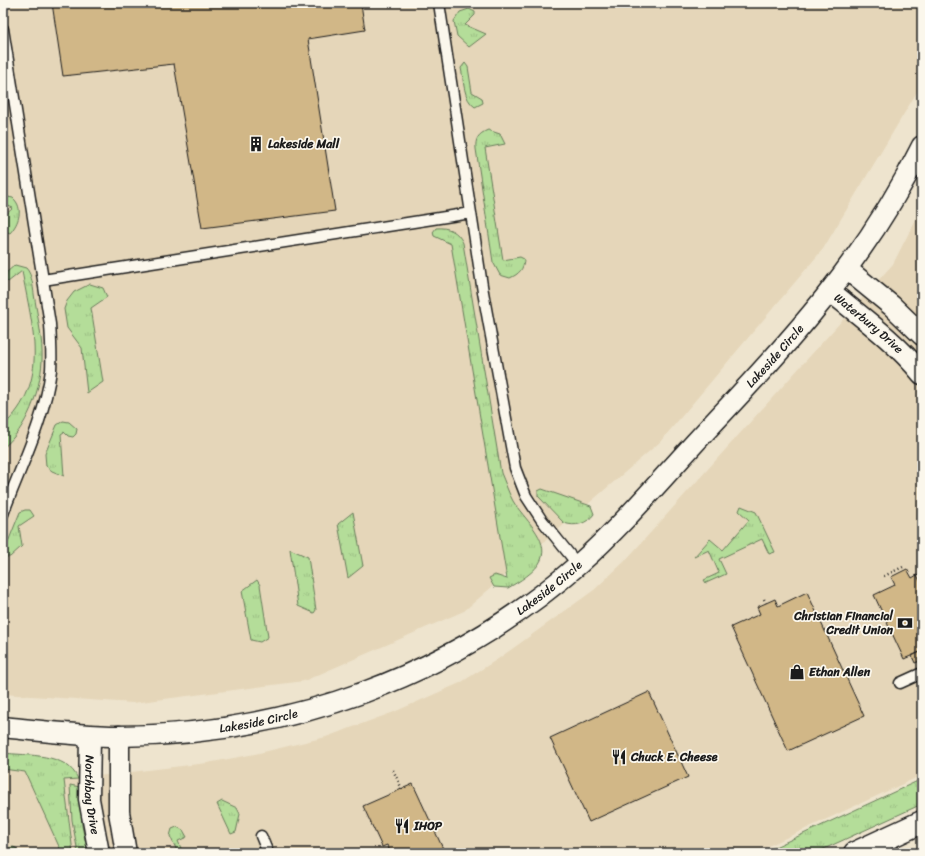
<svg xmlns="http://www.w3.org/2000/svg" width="925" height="856" font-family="Sriracha,sans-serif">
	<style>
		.built { fill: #e5d6b9 }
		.grass { fill: url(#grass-tufts); stroke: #687c5a }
		.garden { fill: #b4dd99; stroke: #687c5a }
		.building { fill: #d1b787; stroke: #1c1c1c }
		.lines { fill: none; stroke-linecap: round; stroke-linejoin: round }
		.lane-casing { stroke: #1c1c1c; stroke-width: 13 }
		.street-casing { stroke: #1c1c1c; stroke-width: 23 }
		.secondary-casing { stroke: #1c1c1c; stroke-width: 25 }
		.path { stroke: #1c1c1c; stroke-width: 2.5; stroke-dasharray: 1 3; stroke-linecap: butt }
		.lane { stroke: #fbf7ec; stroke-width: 10 }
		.street { stroke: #fbf7ec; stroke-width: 20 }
		.secondary { stroke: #fbf7ec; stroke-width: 22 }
		.labels { text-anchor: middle; stroke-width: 3.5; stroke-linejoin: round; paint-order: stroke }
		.poi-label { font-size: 12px; font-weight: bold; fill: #1c1c1c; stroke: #fbf7ec; text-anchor: start }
		.street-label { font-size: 12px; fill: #1c1c1c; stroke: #fbf7ec }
	</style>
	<defs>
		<pattern id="grass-tufts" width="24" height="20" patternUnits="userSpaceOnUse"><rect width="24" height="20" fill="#b4dd99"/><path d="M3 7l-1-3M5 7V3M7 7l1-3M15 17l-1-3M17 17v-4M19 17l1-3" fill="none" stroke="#9abd83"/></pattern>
	</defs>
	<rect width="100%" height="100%" fill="#eee4ce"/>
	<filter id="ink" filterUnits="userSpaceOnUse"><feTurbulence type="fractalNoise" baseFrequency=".025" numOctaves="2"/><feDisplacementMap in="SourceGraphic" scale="8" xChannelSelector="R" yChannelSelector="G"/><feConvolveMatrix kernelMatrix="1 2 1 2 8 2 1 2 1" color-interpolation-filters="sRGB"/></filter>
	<g filter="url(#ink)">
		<!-- built -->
		<path class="built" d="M3,3H922V78L917,92L823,249L660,442L464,611L304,681L133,703L3,694Z
			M922,207V775L753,853H3V765L64,780L207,763L255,754L326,737L394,712L460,683L498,659L594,590L624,562L893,264Z"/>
		<!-- grass -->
		<path class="grass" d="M469,9L475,12V15L465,25L486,34L469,47L457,36L454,21L460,12Z
			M465,63L468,67L472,92L482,98L483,103L475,107C463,99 464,81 461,68Z
			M488,130L500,134L505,144L485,148L503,260L520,257L524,259C524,269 519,274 510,278L500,275L493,262L476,149C475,139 478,134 488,130Z
			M3,196L13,198C24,208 19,223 10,233L3,230V217L13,208L3,204Z
			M436,228C448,227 458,231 463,243L501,473C505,482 508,492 513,501C523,518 550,539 541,560C536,572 518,582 508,588L494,587L489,578L495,575L507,579L451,244L434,236L433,232Z
			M15,265L26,268C33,275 33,290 35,300C38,320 43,340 42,361C40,392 27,428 3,448V426C51,382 32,327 22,271L8,282L6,280L7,272Z
			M90,284L103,288L107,297L91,308L103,382L87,393L82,348L67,328L64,309L67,301L74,292Z
			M63,421L69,422L77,429L76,434L73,437L68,436L64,432L61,434L64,476L52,471L46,466L45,454L57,425Z
			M542,489L591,506L594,514C587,524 575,527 564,523L538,496V491Z
			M741,506L756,512L775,552L769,554L762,539L719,559L726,574L706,583L704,580L719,573L709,550L694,557L710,539L723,550L749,520L739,511Z
			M25,510H30L34,516L19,526L22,546L10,557H6L4,552L20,512Z
			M353,512L363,566L348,578L338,524Z
			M290,549L308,557L316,610L314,613L298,606Z
			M257,580L260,585L268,637L260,642L251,640L242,591Z
			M3,753C27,756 67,752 78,779L64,780L73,853H62L25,772L3,769Z
			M922,779V804L815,853H762Z
			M70,785L80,787L82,826L88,853H78L72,820Z
			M222,801L237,808L240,814L236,832L231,834L217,804Z
			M177,827L183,830L187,837L178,841L183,853H178L170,836L172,829Z"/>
		<!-- garden -->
		<path class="garden" d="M13,847L16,848L19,853H5L6,849Z"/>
		<!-- building -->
		<path class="building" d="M52,3H371L361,4L365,30L308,39L335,211L202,228L174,64L63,76Z
			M907,569L912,578L917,575L922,585V651L904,659L874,595L895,585L891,577Z
			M807,592L864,716L788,751L731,627L760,614L757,607L775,599L778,606Z
			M922,651V660L915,663L912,656Z
			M649,692L688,777L589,822L550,738Z
			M413,784L445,853H391L387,845L382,847L363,806Z"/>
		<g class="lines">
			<!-- lane casing -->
			<g class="lane-casing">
				<path id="lane" d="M439,3L483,292L515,468L526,496L541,519L578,565
					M3,29L50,324C51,339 52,355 51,370C45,419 20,468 3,514
					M43,280L471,213
					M900,683L922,673
					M261,836L268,853"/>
			</g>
			<!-- street casing -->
			<g class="street-casing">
				<g id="street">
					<path d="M848,270L892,306L922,335"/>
					<path id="s1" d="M831,292C863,318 896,342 922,374"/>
					<path id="s2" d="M3,727C42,731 80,736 119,736C289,735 451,677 579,564C624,524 663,477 704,433C789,343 867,259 922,146"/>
					<path id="s3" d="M90,736L89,799L99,853"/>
					<path d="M119,736V812L126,853"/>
				</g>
			</g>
			<!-- secondary casing -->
			<g class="secondary-casing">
				<path id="secondary" d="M855,853L922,822"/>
			</g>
			<!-- path -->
			<path class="path" d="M884,576L903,567
				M764,599L766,603
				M393,770L402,789"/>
			<!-- lane -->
			<use href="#lane" class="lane"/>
			<!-- street -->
			<use href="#street" class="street"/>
			<!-- secondary -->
			<use href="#secondary" class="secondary"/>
		</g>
	</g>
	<!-- icons -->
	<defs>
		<g id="building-bare" transform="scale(1.2)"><path d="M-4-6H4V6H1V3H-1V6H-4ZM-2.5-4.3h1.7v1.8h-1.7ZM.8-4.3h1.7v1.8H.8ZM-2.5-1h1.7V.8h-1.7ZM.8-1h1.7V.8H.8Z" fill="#1c1c1c" stroke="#fbf7ec" stroke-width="2.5" paint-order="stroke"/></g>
		<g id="bank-bare" transform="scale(1.2)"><path d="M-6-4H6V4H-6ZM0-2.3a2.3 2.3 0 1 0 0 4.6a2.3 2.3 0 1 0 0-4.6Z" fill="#1c1c1c" stroke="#fbf7ec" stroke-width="2.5" paint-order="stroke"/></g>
		<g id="shop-bare" transform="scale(1.2)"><path d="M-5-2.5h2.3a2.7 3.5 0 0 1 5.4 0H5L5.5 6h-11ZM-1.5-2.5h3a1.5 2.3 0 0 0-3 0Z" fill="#1c1c1c" stroke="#fbf7ec" stroke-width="2.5" paint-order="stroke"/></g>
		<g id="restaurant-bare" transform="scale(1.2)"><path d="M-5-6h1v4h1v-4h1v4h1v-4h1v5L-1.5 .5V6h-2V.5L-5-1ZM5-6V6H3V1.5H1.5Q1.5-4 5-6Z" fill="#1c1c1c" stroke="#fbf7ec" stroke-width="2.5" paint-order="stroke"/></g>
	</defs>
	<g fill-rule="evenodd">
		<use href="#building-bare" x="256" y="144"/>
		<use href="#bank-bare" x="905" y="623"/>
		<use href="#shop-bare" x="797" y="672"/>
		<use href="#restaurant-bare" x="619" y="757"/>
		<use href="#restaurant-bare" x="402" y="826"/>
	</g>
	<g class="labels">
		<!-- poi labels -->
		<g class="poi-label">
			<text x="268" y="148">Lakeside Mall</text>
			<text x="893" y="620" text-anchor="end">Christian Financial<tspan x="893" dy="14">Credit Union</tspan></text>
			<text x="809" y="676">Ethan Allen</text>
			<text x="631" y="761">Chuck E. Cheese</text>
			<text x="414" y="830">IHOP</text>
		</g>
		<!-- street labels -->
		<g class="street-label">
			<text dy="4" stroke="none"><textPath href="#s1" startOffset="49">Waterbury Drive</textPath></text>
			<text dy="4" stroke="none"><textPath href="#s2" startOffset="904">Lakeside Circle</textPath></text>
			<text dy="4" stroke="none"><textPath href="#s2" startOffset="580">Lakeside Circle</textPath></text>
			<text dy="4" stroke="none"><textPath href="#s2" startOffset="257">Lakeside Circle</textPath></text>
			<text dy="4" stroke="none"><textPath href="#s3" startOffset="59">Northbay Drive</textPath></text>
		</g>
	</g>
	<!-- margin -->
	<rect width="925" height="856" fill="none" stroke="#fbf7ec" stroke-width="16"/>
	<rect x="8" y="8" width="909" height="840" fill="none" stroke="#1c1c1c" stroke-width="1.5" filter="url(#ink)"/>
</svg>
